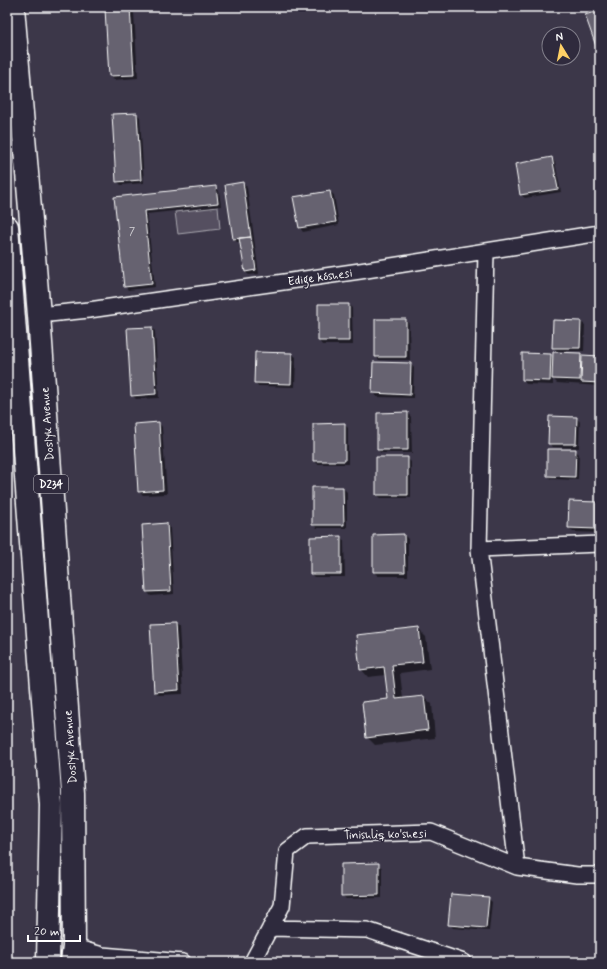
<svg xmlns="http://www.w3.org/2000/svg" width="607" height="969" font-family="Mynerve,sans-serif">
	<style>
		.green { fill: #555060; stroke: #aaa8b0 }
		.shadow { fill: #0007 }
		.building { fill: #666270; stroke: #fff }
		.lines { fill: none; stroke-linecap: round; stroke-linejoin: round }
		.minor-casing { stroke: #fff; stroke-width: 18 }
		.primary-casing { stroke: #fff; stroke-width: 25 }
		.minor { stroke: #2f2a3d; stroke-width: 15 }
		.primary { stroke: #2f2a3d; stroke-width: 22 }
		.labels { text-anchor: middle; stroke-width: 3; stroke-linejoin: round; paint-order: stroke }
		.number-label { font-size: 10px; fill: #d9d8db }
		.shield { fill: #2f2a3d; stroke: #c1bfc5; stroke-width: 1 }
		.shield-label { font-size: 11px; font-weight: bold; fill: #fff }
		.street-label { font-size: 12px; fill: #fff; stroke: #2f2a3d }
	</style>
	<rect width="100%" height="100%" fill="#3c3749"/>
	<filter id="ink" filterUnits="userSpaceOnUse"><feTurbulence type="fractalNoise" baseFrequency=".025" numOctaves="2"/><feDisplacementMap in="SourceGraphic" scale="8" xChannelSelector="R" yChannelSelector="G"/><feConvolveMatrix kernelMatrix="1 2 1 2 8 2 1 2 1" color-interpolation-filters="sRGB"/></filter>
	<g filter="url(#ink)">
		<!-- green -->
		<path class="green" d="M218,207L220,229L178,234L175,212Z"/>
		<!-- shadow -->
		<path class="shadow" d="M130,8L134,12L138,78L114,80L110,76L106,10Z
			M137,114L140,117L144,183L121,185L117,181Z
			M552,159L555,162L561,192L525,198L521,195Z
			M243,183L247,187L259,274L249,275L245,272L241,242H237L234,239Z
			M216,187L219,191L221,206L147,214L155,287L128,290L125,286L116,198Z
			M330,192L334,195L339,225L303,232L300,228L294,198Z
			M319,305H349L352,308L353,345H322L319,341Z
			M406,320L409,324L410,360H379L376,356Z
			M581,322L585,325L584,351H557L553,347Z
			M152,328L155,331L159,398L136,399L132,395Z
			M292,354L296,357L295,387L258,386L255,383Z
			M523,354L550,355L553,358L580,354L583,356L600,357V386L557,383L553,379V385L526,384L523,380Z
			M411,364L414,368L413,398L377,397L373,393Z
			M408,413L411,417L412,453H381L378,450Z
			M577,418L580,422L579,448L553,447L549,443Z
			M159,423L162,427L167,494L143,495L139,491Z
			M344,424L348,428V464H318L314,461Z
			M575,450L579,454L578,480L551,479L548,476Z
			M407,458L411,462V498H381L377,495Z
			M343,488L347,492V528H317L313,524Z
			M597,503L600,506V533L573,532L569,528Z
			M167,524L170,528L174,594L151,596L147,592Z
			M404,535L408,539V576H378L374,572Z
			M341,537L344,541L345,577H314L311,574Z
			M175,624L179,627L183,694L159,695L155,692Z
			M418,629L426,637L430,669L400,673L403,699L424,697L432,704L435,738L375,745L367,737L389,700L386,675L368,677L361,669Z
			M378,864L382,868V898L346,899L342,895Z
			M488,898L492,902L489,931L453,928L449,924Z"/>
		<!-- building -->
		<path class="building" d="M130,7L134,75L109,76L105,9Z
			M600,10V48L597,49L585,15Z
			M137,113L141,180L116,182L112,114Z
			M552,157L558,189L520,195L515,164Z
			M243,182L251,237L233,239L225,185Z
			M216,186L218,203L144,211L152,284L124,287L114,197Z
			M330,191L336,222L299,228L293,197Z
			M251,237L256,270L245,272L239,238Z
			M318,304H349V341H318Z
			M375,319H406V357H375Z
			M553,320L581,321L580,348H552Z
			M152,327L156,394L131,396L127,328Z
			M255,352L292,353L291,384L254,383Z
			M553,352L581,353L580,380L552,379Z
			M522,353L551,354L550,381L522,380Z
			M582,355L600,356V383L581,382Z
			M373,362L411,363L410,395L372,393Z
			M408,412V450H377V413Z
			M549,416L577,417L576,444H548Z
			M159,422L163,490L138,492L134,424Z
			M345,423V461H313V424Z
			M547,449H576L575,477L547,476Z
			M376,457H408V495H376Z
			M312,487H343L344,525H312Z
			M569,501L597,502V529L568,528Z
			M167,523L171,591L146,592L142,525Z
			M404,534L405,572H373V535Z
			M341,536V574H310V537Z
			M175,623L179,690L154,692L150,624Z
			M419,628L423,662L392,665L396,699L424,696L428,730L366,738L362,702L388,699L384,667L360,670L356,635Z
			M379,863V895L341,896V864Z
			M451,894L489,897L486,928L448,925Z"/>
		<g class="lines">
			<!-- minor casing -->
			<g class="minor-casing">
				<path id="minor" d="M486,252L479,549L517,867
					M39,315L89,310L360,271L600,233
					M479,549L600,544
					M270,928L367,930L464,962
					M74,947L102,955L183,962
					M252,962L282,906L287,851L307,836L431,832L517,867L577,875H600"/>
			</g>
			<!-- primary casing -->
			<g class="primary-casing">
				<path id="primary" d="M13,7L39,315L73,793L74,947L72,962
					M7,227L51,805L48,962"/>
			</g>
			<!-- minor -->
			<use href="#minor" class="minor"/>
			<!-- primary -->
			<use href="#primary" class="primary"/>
		</g>
	</g>
	<g class="labels">
		<!-- number labels -->
		<g class="number-label">
			<text x="132" y="235">7</text>
		</g>
		<!-- shield labels -->
		<rect class="shield" x="34" y="475" width="34" height="18" rx="3"/>
		<g class="shield-label">
			<text x="51" y="488">D234</text>
		</g>
		<!-- street labels -->
		<g class="street-label">
			<text transform="translate(320 277) rotate(-8)" y="4">Edige kóshesi</text>
			<text transform="translate(47 424) rotate(-94)" y="4">Doslyk Avenue</text>
			<text transform="translate(70 747) rotate(-94)" y="4">Doslyk Avenue</text>
			<text transform="translate(385 834) rotate(-1)" y="4">Tinishliq ko'shesi</text>
		</g>
	</g>
	<!-- margin -->
	<rect width="607" height="969" fill="none" stroke="#2f2a3d" stroke-width="24"/>
	<rect x="12" y="12" width="583" height="945" fill="none" stroke="#fff" stroke-width="1.5" filter="url(#ink)"/>
	<!-- north arrow -->
	<g transform="translate(561 46) rotate(350)"><circle r="19" fill="#2f2a3d" stroke="#827f8b"/>
	<path d="M0-3L7 15L0 10L-7 15Z" fill="#ffd166"/>
	<text y="-6" font-size="11" font-weight="bold" text-anchor="middle" fill="#ffffff">N</text>
	</g>
	<!-- scale -->
	<path d="M28 935v6h52v-6" fill="none" stroke="#ffffff" stroke-width="2"/>
	<text x="34" y="935" font-size="12" fill="#ffffff" stroke="#2f2a3d" stroke-width="3" paint-order="stroke">20 m</text>
</svg>
